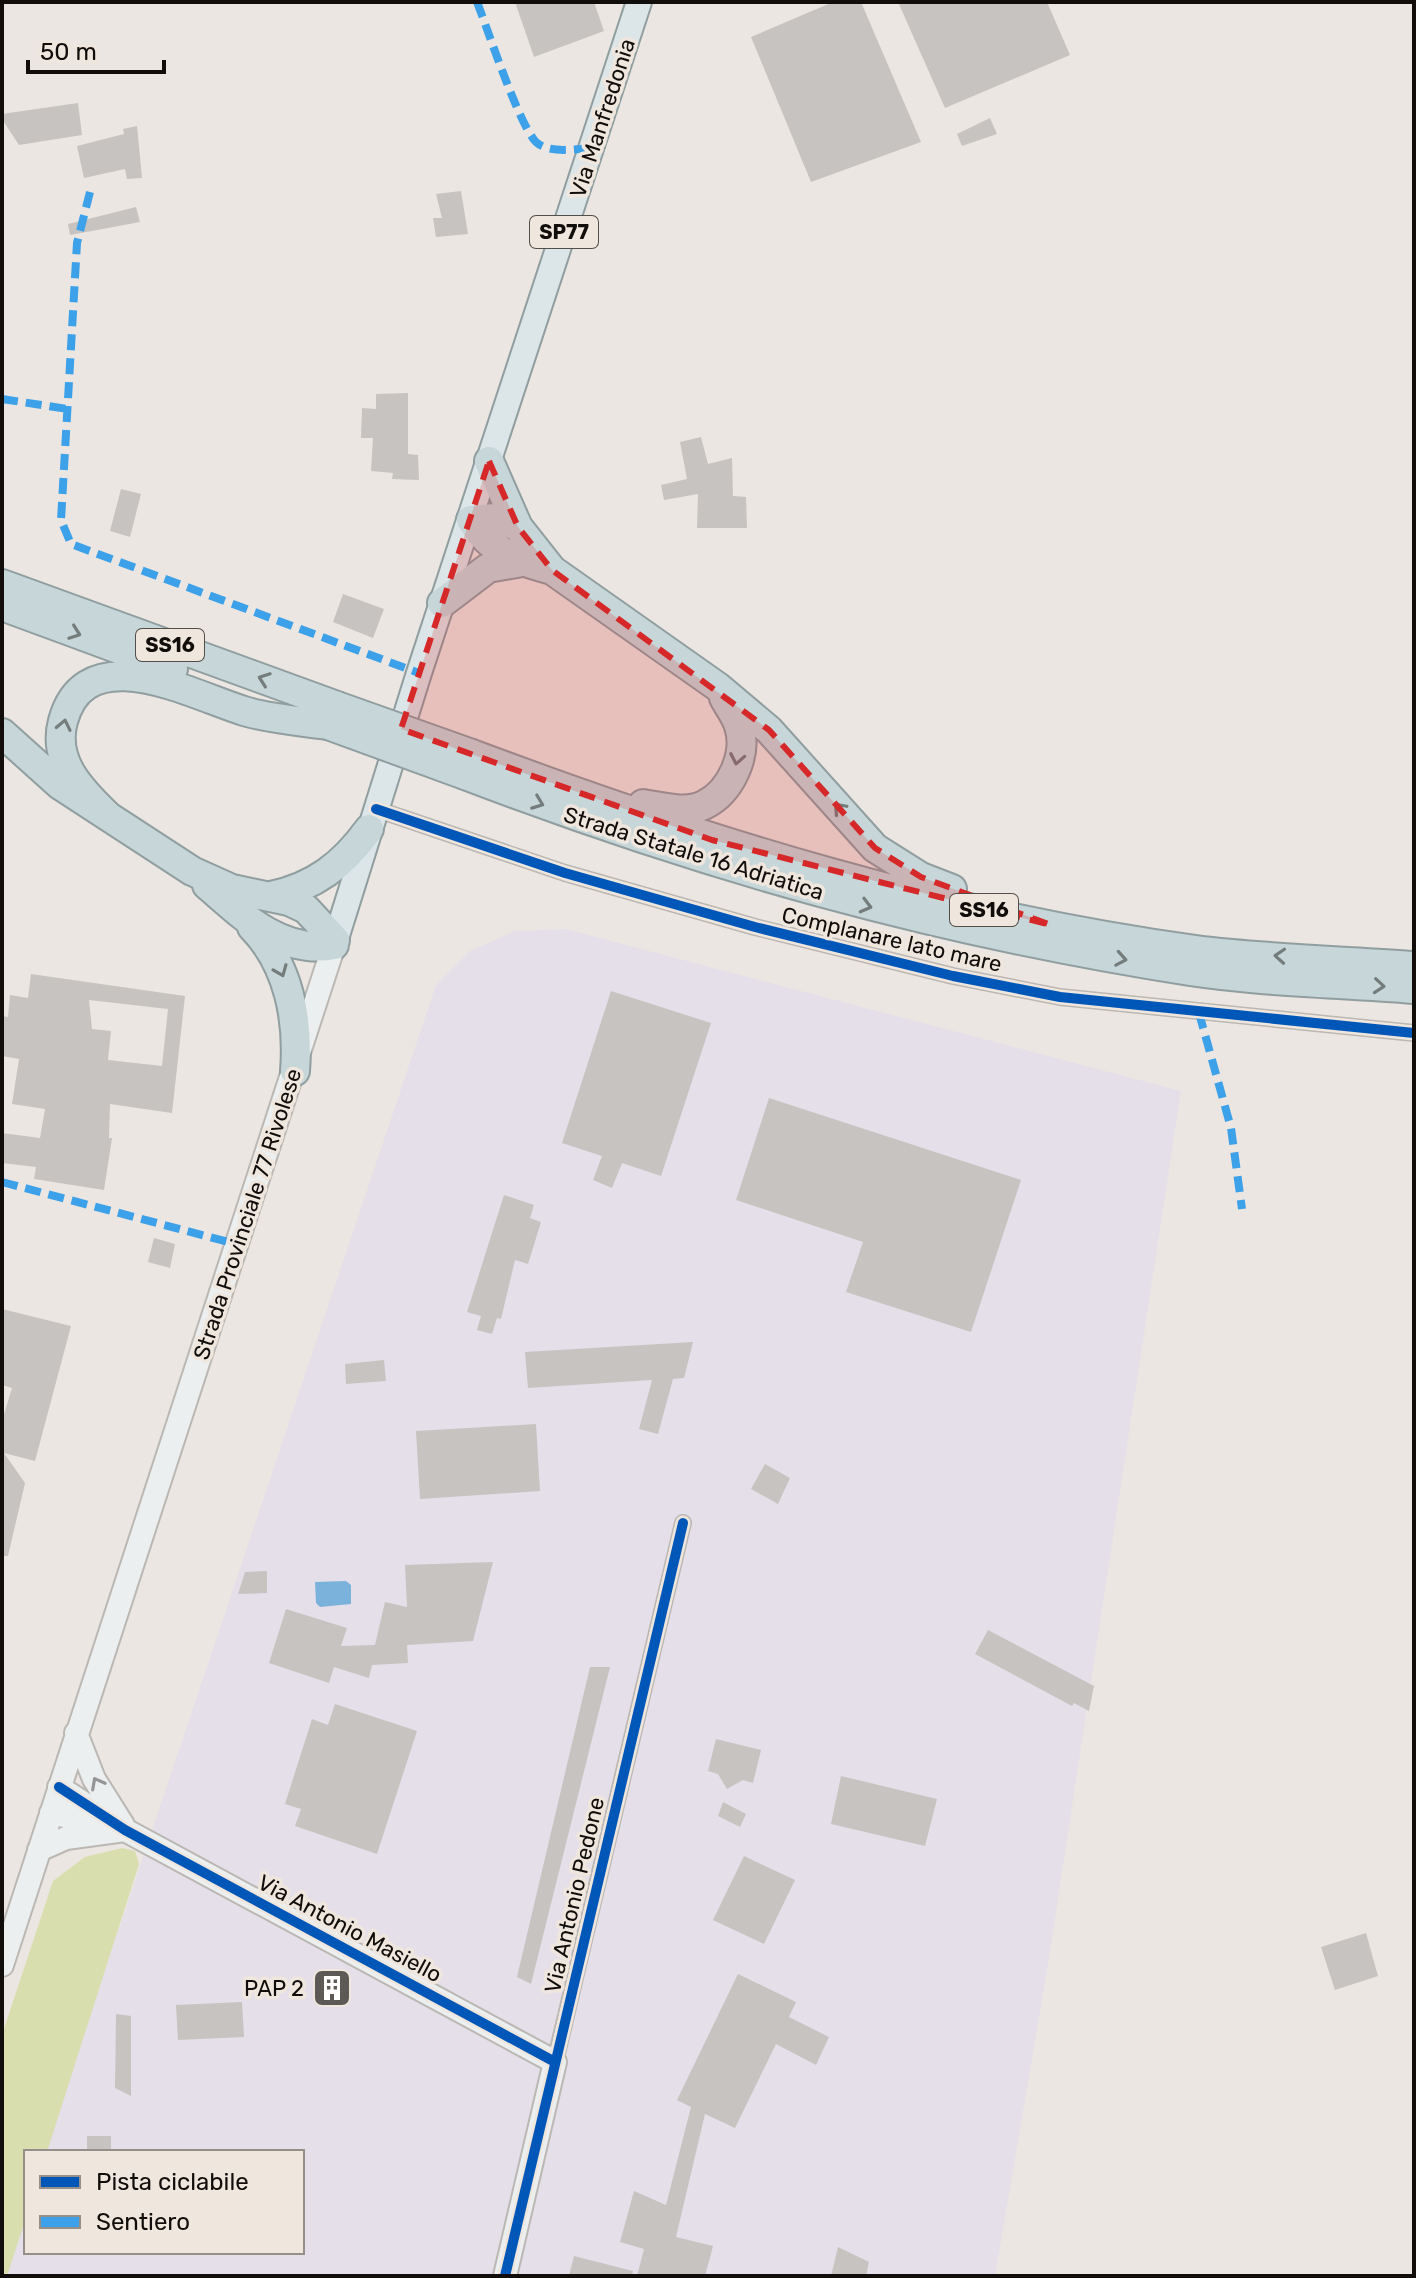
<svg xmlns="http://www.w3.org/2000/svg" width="1416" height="2278" font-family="Rubik,sans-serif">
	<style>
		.industrial { fill: #e5dfe9 }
		.green { fill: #d8dead }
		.water { fill: #7bb2db }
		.building { fill: #c7c3c0; fill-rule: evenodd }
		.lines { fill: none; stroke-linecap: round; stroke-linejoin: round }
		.street-casing { stroke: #bbb7b3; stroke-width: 18 }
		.secondary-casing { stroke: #bbb7b3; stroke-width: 26 }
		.primary-casing { stroke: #909ea0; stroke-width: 28 }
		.highway-casing { stroke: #909ea0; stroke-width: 32 }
		.street { stroke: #fcfbfa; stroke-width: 14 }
		.secondary { stroke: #eceff0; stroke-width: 22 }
		.primary { stroke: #dce5e7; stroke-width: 24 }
		.highway { stroke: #c6d6d9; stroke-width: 28 }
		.highway-bridge-casing { stroke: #909ea0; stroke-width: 32; stroke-linecap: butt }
		.highway-bridge { stroke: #c6d6d9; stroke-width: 28 }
		.quiet { stroke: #3da1e9; stroke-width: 8; stroke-dasharray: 16 8; stroke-linecap: butt }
		.cycleway-casing { stroke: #efe6dd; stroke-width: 15 }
		.cycleway { stroke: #0057b8; stroke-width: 10 }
		.oneway { stroke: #747c7c }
		.oneway2 { stroke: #949594 }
		.marked { fill: #d62828; fill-opacity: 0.2; stroke: #d62828; stroke-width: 6; stroke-dasharray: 16 10; stroke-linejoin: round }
		.labels { text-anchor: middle; stroke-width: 7; stroke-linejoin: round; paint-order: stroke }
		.shield { fill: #efe6dd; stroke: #534e49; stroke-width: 2 }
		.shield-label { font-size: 20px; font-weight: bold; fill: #100d0a }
		.street-label { font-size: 22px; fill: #100d0a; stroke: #efe6dd }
		.poi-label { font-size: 22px; fill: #100d0a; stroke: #efe6dd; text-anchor: end }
	</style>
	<rect width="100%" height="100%" fill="#ebe6e1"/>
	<!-- industrial -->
	<path class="industrial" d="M566,929L1181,1091L1047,1971L995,2276H2L26,2204V2252H302V2152H44L436,985L470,951L515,931Z"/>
	<!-- green -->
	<path class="green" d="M122,1848L135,1851L139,1864L47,2152H26V2218L7,2276H2V2035L53,1881L85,1857Z"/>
	<!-- water -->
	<path class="water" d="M346,1581L351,1585V1604L320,1607L316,1603L315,1582Z"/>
	<!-- building -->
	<path class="building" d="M515,2H594L604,31L534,57Z
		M833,2H861L921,142L811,182L751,37Z
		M898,2H1047L1070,55L945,108Z
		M78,103L82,135L19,145L2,119V114Z
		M990,118L997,134L962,146L957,134Z
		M137,126L142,178L127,179L125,169L84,178L77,146L124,134L123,129Z
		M461,191L468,234L436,237L433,218H442L436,194Z
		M136,207L140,222L70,235L68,224Z
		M408,393V454L418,455L419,480L392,479L393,473L371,471L373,438H361L362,408L376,409V394Z
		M701,437L708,464L732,458L733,496L746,497L747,528H697L698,494L664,500L661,485L687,479L680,442Z
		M121,489L141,494L130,537L110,531Z
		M343,594L384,609L373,638L333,622Z
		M31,974L185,996L172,1113L110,1104L109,1138H112L104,1190L34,1179L36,1167L2,1163V1133L40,1138L45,1109L12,1104L19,1059L2,1056V1016L8,1017L10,995L28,998ZM89,1000L168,1009L162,1066L108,1060L111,1031L92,1029Z
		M611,991L711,1023L661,1176L622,1163L612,1188L593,1180L602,1156L562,1143Z
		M769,1098L1021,1180L971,1332L846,1292L863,1242L736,1200Z
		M504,1195L534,1205L530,1218L541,1222L528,1264L515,1260L501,1319L497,1318L492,1334L477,1330L481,1316L467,1312Z
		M154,1238L175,1244L170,1268L148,1262Z
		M2,1309L71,1326L35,1461L4,1453L25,1483L8,1556H2V1421L12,1388L2,1385Z
		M693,1342L684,1378L673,1379L658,1434L639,1429L652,1380L528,1388L525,1352Z
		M384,1360L386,1381L346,1384L345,1364Z
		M536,1424L540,1491L420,1499L416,1431Z
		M765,1464L790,1478L778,1504L751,1489Z
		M493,1562L473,1641L407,1645L408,1663L372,1665L369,1678L334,1667L329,1683L269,1663L286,1609L347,1628L341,1646L375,1645L385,1602L407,1607L405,1565Z
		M267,1571V1593L238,1594L245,1572Z
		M988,1630L1094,1686L1089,1711L1074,1703L1072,1706L975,1654Z
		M590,1667H610L531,1984L517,1977Z
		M335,1704L417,1731L377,1854L295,1826L301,1809L285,1804L312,1719L328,1725Z
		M716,1739L761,1750L753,1783L743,1780L727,1789L718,1774L708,1771Z
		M841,1776L937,1799L925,1846L831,1824Z
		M723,1802L746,1814L740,1827L718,1816Z
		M744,1856L795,1880L764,1944L713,1920Z
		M1366,1933L1378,1976L1335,1990L1321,1947Z
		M738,1974L796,2002L789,2017L829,2037L816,2065L776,2044L735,2128L705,2114L676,2237L713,2246L705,2276H637L644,2249L620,2242L634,2191L666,2205L691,2107L677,2100Z
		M242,2002L244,2037L178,2040L176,2005Z
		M116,2014L131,2016V2096L115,2088Z
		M87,2136H111V2152H87Z
		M838,2247L869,2262L866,2276H831Z
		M574,2256L633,2271L632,2276H569Z"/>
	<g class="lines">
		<!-- street casing -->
		<g class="street-casing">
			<path id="street" d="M376,809L565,873L755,927L953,976L1060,997L1414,1033
				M555,2062L683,1523"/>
		</g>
		<!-- secondary casing -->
		<g class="secondary-casing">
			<path id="secondary" d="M76,1733L94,1779L123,1825
				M59,1787L125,1830L555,2062L505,2276
				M51,1813L109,1826
				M39,1850L66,1838L125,1830
				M2,1965L334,945"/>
		</g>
		<!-- primary casing -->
		<g class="primary-casing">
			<path id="primary" d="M334,945L419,673L639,2"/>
		</g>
		<!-- highway casing -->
		<g class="highway-casing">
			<path id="highway" d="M489,461L518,527L552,570L718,687L769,730L875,848L921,877L952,889
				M518,527L496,518L471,520C492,553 515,560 552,570
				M2,584L337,706
				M442,603L488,568L522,562
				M2,606L173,669
				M2,733L60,785L192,871L232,889L289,901L306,909L335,940
				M472,754C706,842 947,916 1196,950C1268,959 1342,961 1414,966
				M465,775C703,866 938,932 1190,971C1263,982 1340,983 1414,989
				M643,804C662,807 686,814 704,805C731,792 748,754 739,726C736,716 729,707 724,698
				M107,815C81,790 52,761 63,721C86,636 192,695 244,711C270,719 301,721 328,725
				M207,885C242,916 283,955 334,945
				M271,896C314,887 343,865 369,829
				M252,927C289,965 299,1020 295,1071"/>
		</g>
		<!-- street -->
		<use href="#street" class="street"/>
		<!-- secondary -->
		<use href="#secondary" class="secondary"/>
		<!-- primary -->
		<use href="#primary" class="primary"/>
		<!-- highway -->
		<use href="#highway" class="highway"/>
		<!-- highway-bridge casing -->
		<g class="highway-bridge-casing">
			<path id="highway-bridge" d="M337,706L472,754
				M328,725L465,775"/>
		</g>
		<!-- highway-bridge -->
		<use href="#highway-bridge" class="highway-bridge"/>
		<!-- quiet -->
		<path class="quiet" d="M477,2C488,30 519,125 536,142C549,154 575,149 592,148
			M90,192L77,243L61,520L71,544L419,673
			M2,399L68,409
			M1199,1013L1231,1128L1242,1209
			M2,1182L236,1244"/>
		<!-- cycleway casing -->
		<g class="cycleway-casing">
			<path id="cycleway" d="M376,809L565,873L755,927L953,976L1060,997L1414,1033
				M59,1787L125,1830L555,2062
				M505,2276L683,1523"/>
		</g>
		<!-- cycleway -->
		<use href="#cycleway" class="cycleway"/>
	</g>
	<!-- one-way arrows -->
	<defs><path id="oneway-chevron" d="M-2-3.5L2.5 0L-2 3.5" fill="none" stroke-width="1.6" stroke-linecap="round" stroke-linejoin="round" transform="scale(2)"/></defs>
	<g class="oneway">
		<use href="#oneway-chevron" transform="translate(75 633) rotate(20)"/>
		<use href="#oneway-chevron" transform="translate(264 679) rotate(-160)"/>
		<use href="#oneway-chevron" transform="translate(64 725) rotate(-78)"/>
		<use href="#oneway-chevron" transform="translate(737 759) rotate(101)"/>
		<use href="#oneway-chevron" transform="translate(538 803) rotate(21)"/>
		<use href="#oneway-chevron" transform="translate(839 808) rotate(-132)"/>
		<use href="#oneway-chevron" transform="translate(866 906) rotate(15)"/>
		<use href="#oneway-chevron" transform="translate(1280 956) rotate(-176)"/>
		<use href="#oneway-chevron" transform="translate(1121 959) rotate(10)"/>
		<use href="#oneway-chevron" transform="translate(281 971) rotate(68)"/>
		<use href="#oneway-chevron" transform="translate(1379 986) rotate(5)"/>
	</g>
	<use class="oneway2" href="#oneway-chevron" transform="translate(97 1783) rotate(-118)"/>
	<!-- marked area -->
	<path class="marked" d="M489,461L518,527L552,570L769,730L875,848L921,877L1051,925L712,840L401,729Z"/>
	<!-- icons -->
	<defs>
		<g id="building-square" transform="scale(2)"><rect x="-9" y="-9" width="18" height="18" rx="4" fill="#5d5955" stroke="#efe6dd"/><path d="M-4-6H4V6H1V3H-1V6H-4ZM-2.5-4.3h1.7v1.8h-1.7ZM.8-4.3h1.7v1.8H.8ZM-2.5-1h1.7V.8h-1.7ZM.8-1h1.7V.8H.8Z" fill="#fff"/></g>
	</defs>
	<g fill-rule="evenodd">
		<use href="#building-square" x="332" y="1988"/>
	</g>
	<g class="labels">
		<!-- shield labels -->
		<g class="shield">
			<rect x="530" y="216" width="68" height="32" rx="6"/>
			<rect x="136" y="629" width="68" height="32" rx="6"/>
			<rect x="950" y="894" width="68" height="32" rx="6"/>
		</g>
		<g class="shield-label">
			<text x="564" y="239">SP77</text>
			<text x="170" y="652">SS16</text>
			<text x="984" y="917">SS16</text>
		</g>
		<!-- street labels -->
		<g class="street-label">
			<text transform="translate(602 118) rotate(-72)" y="8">Via Manfredonia</text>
			<text transform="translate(694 853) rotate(17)" y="8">Strada Statale 16 Adriatica</text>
			<text transform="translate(892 939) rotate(13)" y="8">Complanare lato mare</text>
			<text transform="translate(247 1214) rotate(-72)" y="8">Strada Provinciale 77 Rivolese</text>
			<text transform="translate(574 1895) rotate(-77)" y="8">Via Antonio Pedone</text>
			<text transform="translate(350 1928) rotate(28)" y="8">Via Antonio Masiello</text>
		</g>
		<!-- poi labels -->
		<g class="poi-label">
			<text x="304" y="1996">PAP 2</text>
		</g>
	</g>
	<!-- border -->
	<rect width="1416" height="2278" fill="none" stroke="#100d0a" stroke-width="8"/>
	<!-- legend -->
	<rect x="24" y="2150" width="280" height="104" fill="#efe6dd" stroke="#968f89" stroke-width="2"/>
	<rect x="40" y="2176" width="40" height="12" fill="#0057b8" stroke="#968f89" stroke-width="2"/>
	<text x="96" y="2190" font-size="24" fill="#100d0a">Pista ciclabile</text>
	<rect x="40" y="2216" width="40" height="12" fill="#3da1e9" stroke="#968f89" stroke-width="2"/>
	<text x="96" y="2230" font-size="24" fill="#100d0a">Sentiero</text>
	<!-- scale -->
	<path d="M28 60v12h136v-12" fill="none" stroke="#100d0a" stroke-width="4"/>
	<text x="40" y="60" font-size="24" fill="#100d0a" stroke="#efe6dd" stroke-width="6" paint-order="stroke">50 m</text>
</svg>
